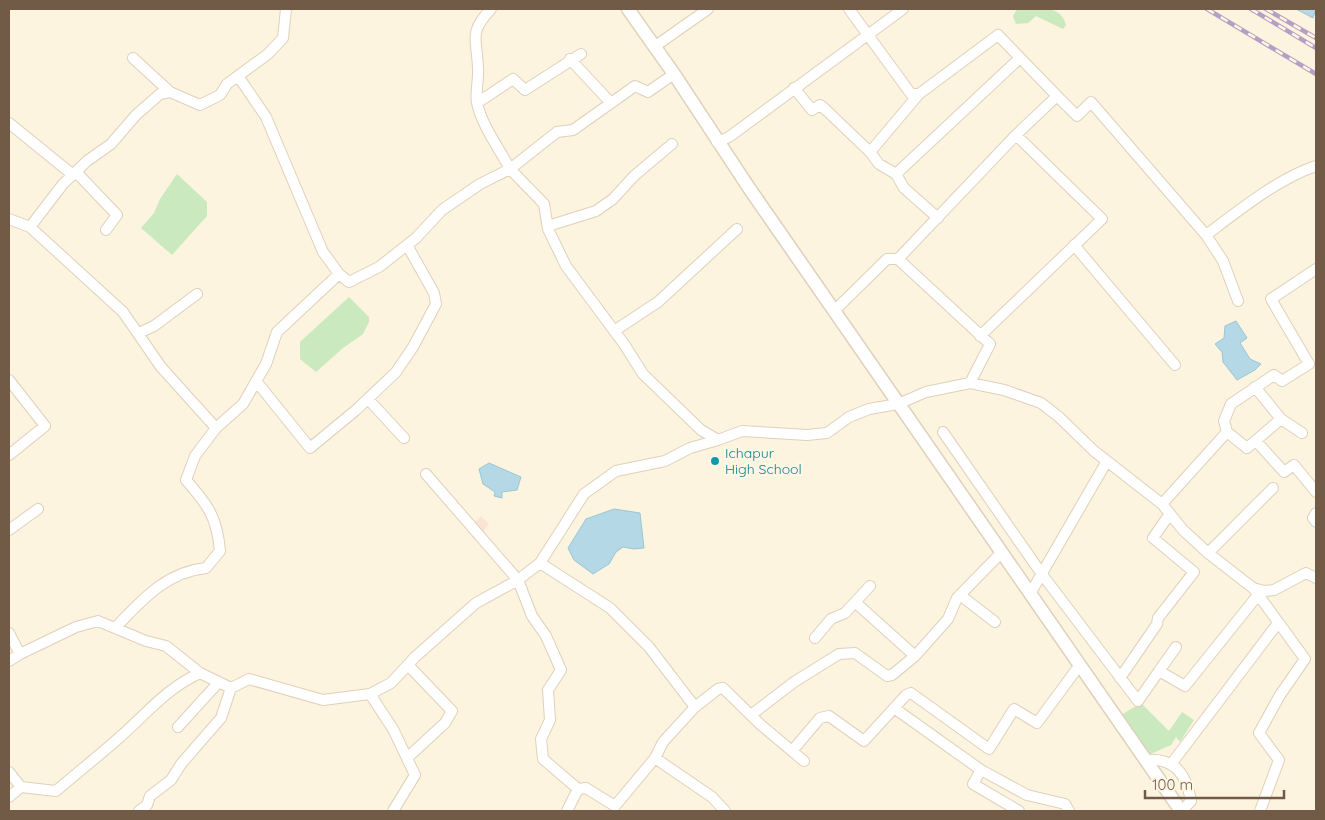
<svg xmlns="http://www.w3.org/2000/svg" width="1325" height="820" font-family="Quicksand,sans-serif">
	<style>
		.commercial { fill: #fde3d2 }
		.green { fill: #cae9be }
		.water { fill: #b4d8e5; stroke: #9ac6d6 }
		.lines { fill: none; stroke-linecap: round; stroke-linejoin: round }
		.minor-casing { stroke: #dfd0bb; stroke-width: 12 }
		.tertiary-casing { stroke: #dfd0bb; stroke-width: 15 }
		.minor { stroke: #fff; stroke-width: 10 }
		.tertiary { stroke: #fff; stroke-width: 12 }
		.rail-casing { stroke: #b79ec4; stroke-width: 4.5 }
		.rail { stroke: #fff7e4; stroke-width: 2.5; stroke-dasharray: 8; stroke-linecap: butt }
		.culture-dot { fill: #0f9aa8; stroke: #fff7e4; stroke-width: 2 }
		.labels { text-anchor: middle; stroke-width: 5; stroke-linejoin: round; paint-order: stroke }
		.culture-label { font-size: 14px; fill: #0d838f; stroke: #fff7e4; text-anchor: start }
	</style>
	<rect width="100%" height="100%" fill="#fcf4de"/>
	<!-- commercial -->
	<path class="commercial" d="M481,516L489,524L482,533L473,524Z"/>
	<!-- green -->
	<path class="green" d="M1017,9C1035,9 1061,3 1066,25L1063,29L1036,16L1028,23L1016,24L1013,16Z
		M177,174L207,202V216L172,255L141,228L154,213L160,199Z
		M349,297L369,317V322L363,334L343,348L316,372L300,359V342Z
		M1141,703L1169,731L1182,712L1194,720L1180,742L1176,737L1171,745L1146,756L1121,715Z"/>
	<!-- water -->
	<path class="water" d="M1296,9H1316L1313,18Z
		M1236,321L1247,338L1240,343L1250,359L1261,364L1255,370L1237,380L1223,362L1222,352L1215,344L1224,338L1225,326Z
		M489,463L521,477L517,490L502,492V498L494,496L495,492L483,484L479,469Z
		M614,509L640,513L644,548L634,549L623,547L616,552L609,564L593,574L574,560L568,548L586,519Z"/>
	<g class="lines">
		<!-- minor casing -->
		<g class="minor-casing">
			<path id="minor" d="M849,9L911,94H919
				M654,47L708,9
				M133,58L170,92
				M570,59L611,103
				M674,74L648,92L635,86L573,130L557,132L510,169L544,204L548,229L566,266L624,344L643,374L701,430L718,440L742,431L807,435L827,433L849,417L869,409L898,404L926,392L970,383L1004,390L1041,403L1059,417L1094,451L1162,504L1183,530L1208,553L1253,588L1264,591L1274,590L1306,573L1316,578
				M238,76L266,117L323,252L339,274
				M794,88L812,110L820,105L825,109L870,152L879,164L896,174L904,188L938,218
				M477,103L513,79L525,90L581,54
				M9,123L73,175
				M717,142L729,137L903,9
				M870,152L919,94L998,35L1057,96
				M76,172L117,215L106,230
				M896,174L1020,58
				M9,219L30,227L63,184L87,161L111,144L136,115L160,94L170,92L200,105L220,95L227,84L268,54L283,38L286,9
				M548,226L596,211L613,199L634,176L672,144
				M30,227L123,312L161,367L216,428
				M1206,235L1223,261L1238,301
				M1074,245L1175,365
				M898,259L1016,135
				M834,311L887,259H898L990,344L970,383
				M614,331L658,302L737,229
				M139,333L154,326L197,294
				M980,336L1102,219L1016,135L1057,96L1077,116L1091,102L1206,235C1238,211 1279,178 1316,166
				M9,380L45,426L9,455
				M256,381L310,448L356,410L396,372L413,347L436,304L434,293L407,245
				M1255,387L1281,419L1302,433
				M368,399L404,438
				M943,432L1041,573L1138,701L1159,671L1185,686L1258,595
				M1227,432L1247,448L1281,419
				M1256,441L1284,472L1294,465L1316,492
				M426,474L518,580L532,616L546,636L561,670L548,690L550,720L541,739L543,759L578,789L586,788L615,806L655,758
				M1162,504L1227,432L1224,421L1231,404L1274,375L1282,381L1309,364L1271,299L1316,269
				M1316,513L1313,518L1316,522
				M9,530L38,509
				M1208,553L1273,488
				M540,563L610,608L649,647L695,707L663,742L655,758L712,797L725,811
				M1254,589L1305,659L1280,695L1259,733L1279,760L1260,811
				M1030,594L1107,461
				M960,595L995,622
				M856,603L915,656
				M116,627C142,600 166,572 206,568L220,551C217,517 208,505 186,480L195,456L216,428L243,404L266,364L277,332L339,274L349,282L379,267L416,238L442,210L480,184L510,169C499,148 482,126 477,103C475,92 479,80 478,68C477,39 468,33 491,9
				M9,633L20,654L76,627L98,621L146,641L166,646L200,673
				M815,638L831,619L845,613L870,586
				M9,661L20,654
				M1159,671L1176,647
				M1120,678L1157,624L1158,618L1194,572L1153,538L1169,515
				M370,694L393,729L415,775L393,811
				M695,707L718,689L723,688L761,725L804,761
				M894,708L981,770L973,784L1019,811
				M751,715L794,682L839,654L855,653L887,676L892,675L915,656L948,619L957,598L1001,553
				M178,727L218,683
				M792,751L820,718L829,716L864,741L906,695L911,693L989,749L1014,709L1037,723L1079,666
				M407,758L445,723L452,711L408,665
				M1145,760C1174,757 1186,773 1191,801L1182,811
				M1172,763L1278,623
				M981,770L1027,795L1065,804L1069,811
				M9,772L21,787
				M9,797L21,787L56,791C78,772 100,755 121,736C148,712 167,688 200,673L231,688L249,679L323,700L370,694L391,683L415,657L476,603L518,580L540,563L584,494L616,471L665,461L690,448L718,440
				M139,811L147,805L150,796L171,780L181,764L221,718L231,688
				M567,811L578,789"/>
		</g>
		<!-- tertiary casing -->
		<g class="tertiary-casing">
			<path id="tertiary" d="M628,9L674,74L749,188L1181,811"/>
		</g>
		<!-- minor -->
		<use href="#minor" class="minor"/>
		<!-- tertiary -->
		<use href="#tertiary" class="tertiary"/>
		<!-- rail casing -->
		<g class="rail-casing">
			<path id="rail" d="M1207,9L1316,74
				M1251,9L1316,48
				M1266,9L1316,38"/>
		</g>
		<!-- rail -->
		<use href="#rail" class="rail"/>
	</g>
	<!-- markers -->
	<circle class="culture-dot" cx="715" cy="461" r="5"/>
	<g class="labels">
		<!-- culture labels -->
		<g class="culture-label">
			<text x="725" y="458">Ichapur<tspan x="725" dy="16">High School</tspan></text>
		</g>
	</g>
	<!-- border -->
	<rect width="1325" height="820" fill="none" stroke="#715b47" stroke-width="20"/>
	<!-- scale -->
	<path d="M1145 790v8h139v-8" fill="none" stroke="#715b47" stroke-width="2.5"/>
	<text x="1152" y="790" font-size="15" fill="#715b47" stroke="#fff7e4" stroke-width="4" paint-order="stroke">100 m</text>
</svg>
